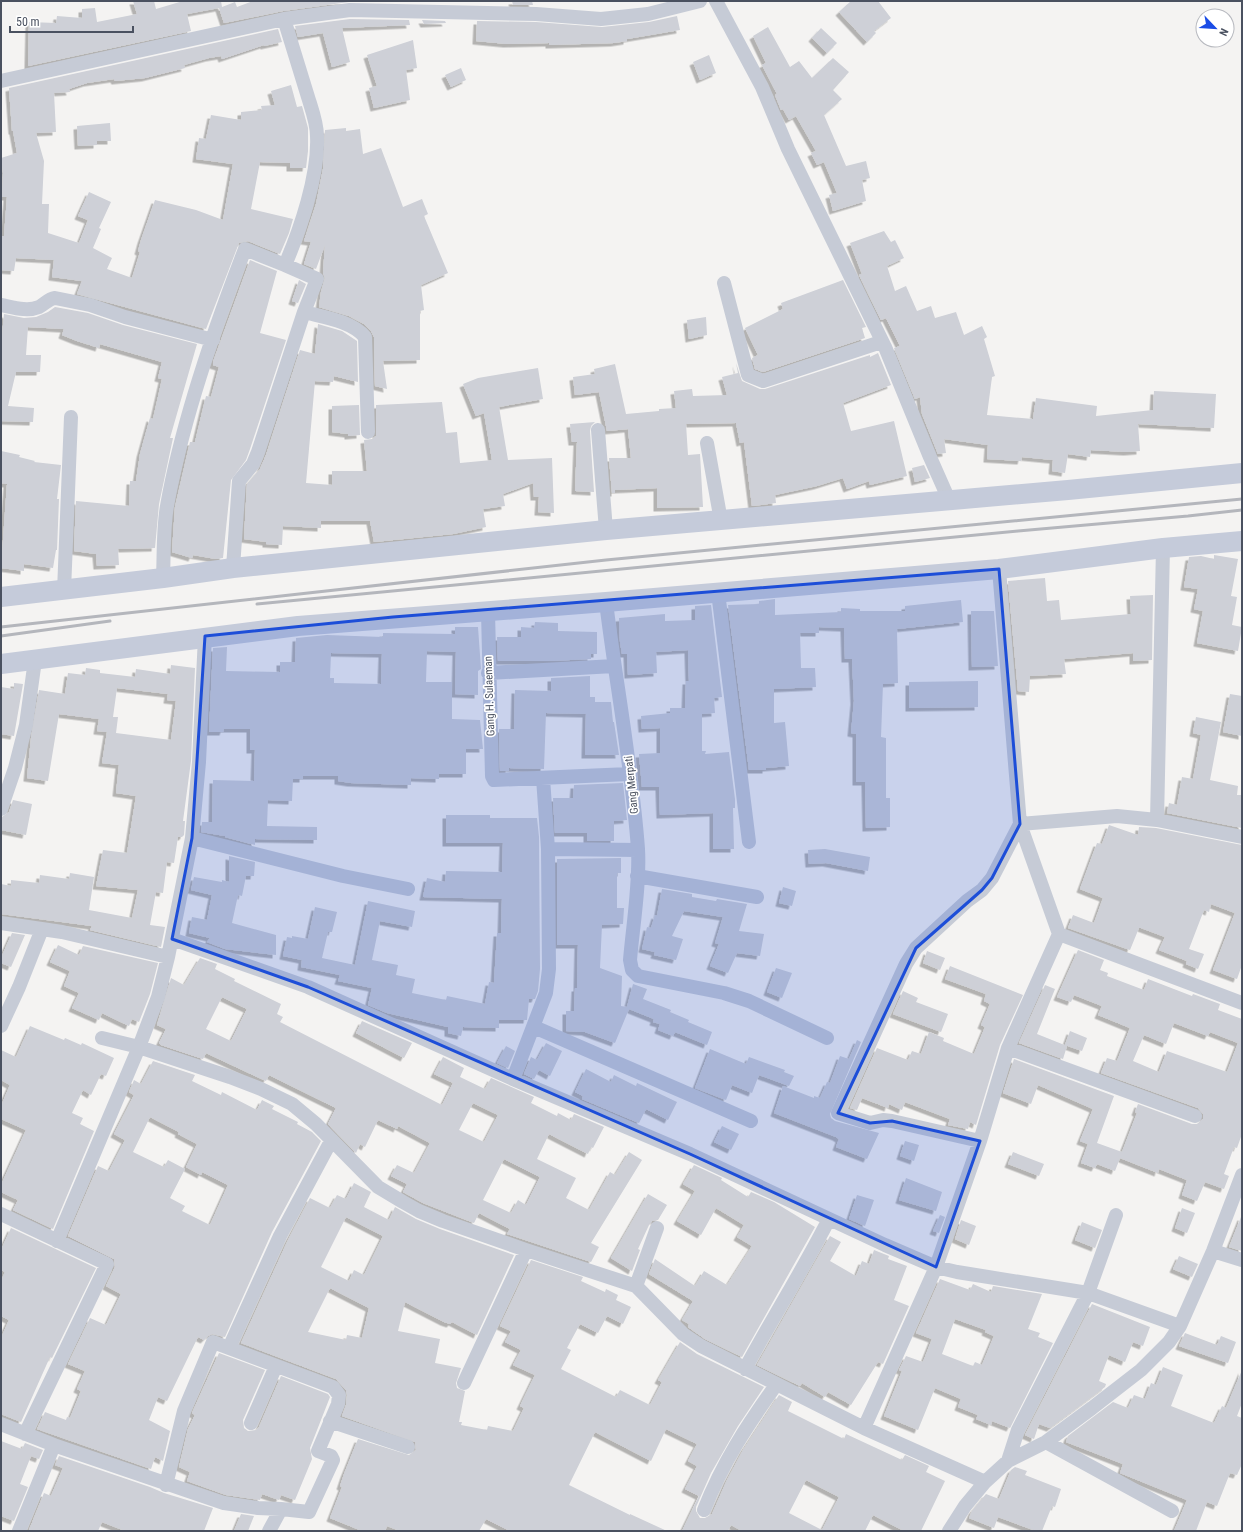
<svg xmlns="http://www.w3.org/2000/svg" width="1243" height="1532" font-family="'Roboto Condensed',sans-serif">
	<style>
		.building { fill: #ced0d7; fill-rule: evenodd; filter: url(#shadow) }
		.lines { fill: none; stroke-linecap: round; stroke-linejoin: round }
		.street { stroke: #c6cbd6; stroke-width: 14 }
		.secondary { stroke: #c5cbda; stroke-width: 20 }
		.rail { stroke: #b4b6bc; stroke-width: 3 }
		.marked { fill: #1d4ed8; fill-opacity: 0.2; stroke: #1d4ed8; stroke-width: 3; stroke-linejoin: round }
		.labels { text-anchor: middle; stroke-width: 3.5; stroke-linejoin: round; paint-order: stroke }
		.street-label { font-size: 11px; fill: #4a5160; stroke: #fff }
	</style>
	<defs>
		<filter id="shadow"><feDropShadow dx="-3.5" dy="3.5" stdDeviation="0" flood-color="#0004"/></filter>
	</defs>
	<rect width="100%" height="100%" fill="#f4f3f2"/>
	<!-- building -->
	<path class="building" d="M133,1H154L156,9L183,1H221L222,7L235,2L237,7L253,1H378V2H349L283,11L224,23L219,8L187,14L191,31L28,66L29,22L56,23L57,16L82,18V9L95,8L97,22L137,14Z
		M512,1H532L533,5H513Z
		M851,1H878L891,18L874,31L876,33L867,42L839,12Z
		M677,16L680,30L627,39V41L614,43L549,45V43L507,44L476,41L477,21L536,22L602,27L649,22Z
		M350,19L409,20L410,25L342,28L350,62L332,67L323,33L298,37L295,26Z
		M422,20L445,21L446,23L424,24Z
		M768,27L790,67L799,61L812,78L833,58L849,72L833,90L842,99L824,115L846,166L866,161L870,178L862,180L866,201L833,211L829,195L837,193L824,162L817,165L811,153L816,151L796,116L789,120L783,109L781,110L775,95L777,94L762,65L766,63L753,36Z
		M821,28L837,43L827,53L812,38Z
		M278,29L282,42L264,46V45L222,59L221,56L209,58L184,65L185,68L145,78L115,81L114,79L87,83L69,89L70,92L54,93L56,132L36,133L44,161L42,204H49L48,233L79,243L88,220L78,216L89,192L111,202L99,228L101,229L93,248L112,258L107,269L132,278L140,252L138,251L141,240L155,200L196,210L223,220L233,164L196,159L199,138L206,139L211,115L241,120V112L262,110L261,106L275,105L271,91L291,85L297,107L302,106L308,128V151L306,168H290V163L260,162L251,209L293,219L289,233L280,254L248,241L239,243L206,329L77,294L82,281L52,277L54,260L16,258L14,271L1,270V236H4L7,197H2L3,173L1,158L17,153L13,131H12L9,88Z
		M413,40L417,68L406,70L410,100L374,108L369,88L377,86L367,55Z
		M709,55L716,73L700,80L693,62Z
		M461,68L466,80L451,87L445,75Z
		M110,123L111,141H97V145L78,146L77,126Z
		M346,128V131L360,129L363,154L381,148L403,207L422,199L428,214L424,216L448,273L421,285L424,310L420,311V360L383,361L387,389L375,386L374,337L371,331L364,324L349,316L319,307L321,292L325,278L323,273L325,245L316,269L304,264L311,242L304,241L316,204L323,169L325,130Z
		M884,231L891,242L895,240L904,258L887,266L895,291L906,286L917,311L931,306L935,318L956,312L964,335L982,326L987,337L984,339L995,376L992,377L987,415L1033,419L1036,398L1097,406L1096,416L1153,410L1154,391L1216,394L1214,428L1138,424L1140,451L1127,452L1091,450L1090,457L1068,454L1065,473L1052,471L1053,460L1022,457L1021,461L987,459L988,445L944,439L946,453L938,454L922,414L920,397L915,399L894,348L900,346L886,318L881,320L859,275L862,274L850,243Z
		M250,260L277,271L260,333L286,340L250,449L246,460L231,480L223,558L216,559L193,555L192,558L172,552L175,507L190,442H195L206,396L211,397L219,367L213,365V362Z
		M299,280L306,284L298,303L292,301Z
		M843,280L866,327L862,328L865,338L763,372L755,369L752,358L758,355L745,328L783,309L781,303Z
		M55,307L88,313L123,325L197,344L170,438H173L159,504L155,548L118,549L119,565L97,566L96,554L74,551L76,501L129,506L130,481H136L140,454L150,418L153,419L162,379L158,378L162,362L100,344L99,348L77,341L62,335L64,329L28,327L26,355H41L40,372H16L8,406L34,408L33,422L1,421V347L4,314L24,318L36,317L48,312Z
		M706,317L707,335L689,339L687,320Z
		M318,324L342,331L357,341L358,382L334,376L333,382L315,381L306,483L332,485V471H367L364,440L372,439L376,436V405L442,402L446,433L457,432L460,463L492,460L484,413L476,416L463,384L478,378L538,368L543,399L499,407L508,460L552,458L554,513L538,512L539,497H534L533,483L503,494L505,506L483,509L486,527L453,534L374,542L370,521H321V528L283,526L282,545L266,544V542L244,539L247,484L260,469L266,455L300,350L315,354Z
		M878,353L891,385L843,403L851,431L894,421L907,476L870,485L869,481L847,489L843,478L817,486L775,495L776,503L752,506L744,442L740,443L736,423L686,424L688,455L700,454L703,507L657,508V488L615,490V493H612L609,458H631L628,429L607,431L599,392L575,395L573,377L595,374L594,369L615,364L626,414L659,411V409L676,408L674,391L692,389L693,396L727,395L722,377L738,373L736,363L742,381L760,389H765L870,355V357Z
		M359,405L360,435L348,436V434L332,432V406Z
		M595,422L591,426L590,431L594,492L575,491L577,442H572L570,424Z
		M1,451L20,455L19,457L35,461L34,462L61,465L57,499H59L57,550H56L53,568L24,564V571L1,568L7,484L1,483Z
		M924,465L930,478L915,482L912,468Z
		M1214,555L1238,559L1231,596L1237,597L1232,625L1242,627L1238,651L1197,643L1203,611L1194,609L1198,589L1184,587L1189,557L1201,556L1214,559Z
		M1045,578L1047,601L1059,600L1061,620L1131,614L1130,596L1153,595L1152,660L1133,661V653L1064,659L1066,674L1030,676L1029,692L1018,691L1008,581Z
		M775,599V615L841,612V608L860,609V611H905V606L961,600L963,622L897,629L898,683L883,684L881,737L886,738V798H890V827L866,828L865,782H856V734L851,733L854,701L852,659H845L844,628L819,627V633H800L801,668H815L816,687L774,689V723L785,722L789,766L766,768V770H749L728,605L759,604V601Z
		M711,605L722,697L714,698L715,713L702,714V751H706L705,754L729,752L735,799V808H733L734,849H713V813L660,815L659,787H642L639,754L660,753V728L642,729L641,716L670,713V708H685L686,681H689L688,650L656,652L657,673L628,675L627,654H622L620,642L619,618L665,614V621L695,620V606Z
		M971,611H994L998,666L972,667Z
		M535,622L558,623V631L597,632V654H591V659L549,661H498L497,637H521V627L534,628Z
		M455,627H478L481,669L478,671V695L455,694L456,652L427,651L426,682H452V719L480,720L483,749H466V774H439V779L411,778V785L351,783L338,781V776H303V779H293L292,801L268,800L267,826L317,827V840L255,839V845L225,837V836L201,832L202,822H212L213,780L254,781L255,750H250V729H224L223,732H209L213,648L227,647L226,671L280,672V662H295L296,638L327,635L383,637V633L455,634ZM331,653L382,654L381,684L334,683V678H330Z
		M171,665L195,668L191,761L183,821H185L184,835L182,837H178L174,863L167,862L163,893L156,892L150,925L165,927L161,947L90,930L92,926L1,914V884L11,886V880L39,883L40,875L69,879L70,873L94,877L89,910L132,918L138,890L96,886L103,850L127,853L136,796L116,793L119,765L102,763L107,732L97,731L99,719L59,714L48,781L27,778L31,738L39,690L65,694L68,673L85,675L86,668L100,670V673L135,677L136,669L170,674ZM117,688L168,694L167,700L176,701L171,740L116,733L118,717H113Z
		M590,676V697H595V702H611L613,722H614L619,755H585L586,714L546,713L544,769L509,768V771H500L499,729H514L515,690L551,691V678Z
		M978,681V707L909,708V682Z
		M14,683L23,684L14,736L1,734V687L14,689Z
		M1230,694L1242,696V736L1223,732Z
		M1196,717L1221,722L1210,780L1238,786L1237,795H1242V828L1167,813L1169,803L1177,805L1182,777L1193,779L1201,735L1193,733Z
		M623,783L627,820L614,821V841H587V833H555L553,798H573L574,785Z
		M13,800L32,804L26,835L1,830L2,817L9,812Z
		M446,815H490V818H537L539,837L540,969L538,991L535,999H529L527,1020H499V1028L463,1027L461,1036L448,1033V1027L387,1013L368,1005L372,988L338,981L340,975L301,967L302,960L283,956L287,937L292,938V936L308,939L315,907L337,912L332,932H328L322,958L355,965L368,901L415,911L412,927L380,921L372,960L398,965L396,975L415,979L412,993L446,1000L447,996L485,1004L489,982L494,983L497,933H501L502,899L423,897L427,878L445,882L446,871L502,872L503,843H446Z
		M1109,825L1138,835L1139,827L1156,828L1242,845V965L1237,979L1213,970L1235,913L1211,904L1209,912L1204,910L1189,949L1204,954L1198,969L1186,964L1187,961L1159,950L1165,937L1141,928H1139L1130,950L1068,928L1073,915L1094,923L1103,898L1080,889L1097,843L1102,844Z
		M825,849L870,857L868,871L826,863L809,864L808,850Z
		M229,856L255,862L254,876H246L242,896L238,895L232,923L276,935V955L225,949L207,942L210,938L189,933L192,917L207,920L212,895L191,890L194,877L222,882V880L229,882Z
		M621,858V873H617V908H624L623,924L602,925L600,968L622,976L621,1006L627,1007L633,984L647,989L643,999L671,1010L670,1012L689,1020L688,1022L712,1032L707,1045L675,1032L673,1036L658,1030L660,1024L653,1022L654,1019L629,1009L615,1043L585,1032L566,1031V1011H574L575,988H577L578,945H557V859Z
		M783,887L796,891L792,906L779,903Z
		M662,889L692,894V897L716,901L717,899L747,904L739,931L764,934L760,956L737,953L728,973L710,966L719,944L715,943L723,917L684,911L672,936L683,939L676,960L654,955L655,952L642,949L647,927L651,928L655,915L657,916Z
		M12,933L25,935L11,967L1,963V958Z
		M58,945L79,955L83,946L158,963L150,994L139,1022L132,1019L129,1026L102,1013L99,1020L72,1008L79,993L64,986L70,971L50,962Z
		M1078,950L1104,960L1100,970L1108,973L1107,976L1144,990L1148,979L1192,996L1193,994L1220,1004L1218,1010L1242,1019V1134L1237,1148L1234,1147L1224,1174L1229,1176L1224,1189L1205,1182L1197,1201L1182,1195L1187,1180L1159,1169L1158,1173L1120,1158L1115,1171L1097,1164L1095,1168L1081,1163L1088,1144L1080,1141L1093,1109L1038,1085L1031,1104L1003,1093L1014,1059L1114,1096L1097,1143L1122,1152L1137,1113L1135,1112L1138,1104L1192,1124H1197L1203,1119V1114L1198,1108L1101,1073L1107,1058L1117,1061L1130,1028L1098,1015L1102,1006L1074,995L1071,1002L1057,997ZM1174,1023L1208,1036L1210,1032L1238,1043L1227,1072L1167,1051L1159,1072L1133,1061L1144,1035L1166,1044Z
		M927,951L945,958L940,970L923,963Z
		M200,958L217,964L215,969L235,979L234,981L281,1004L277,1014L283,1017L280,1022L442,1105L453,1083L434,1074L443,1057L464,1068L460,1077L485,1089L491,1078L534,1097L531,1103L557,1116L558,1113L571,1120L574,1114L604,1127L593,1148L591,1147L588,1154L549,1134L537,1159L576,1178L566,1198L589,1210L610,1172L615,1175L629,1152L642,1160L591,1243L599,1247L591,1262L507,1234L510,1229L479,1213L474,1223L423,1203L403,1192L407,1184L391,1176L397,1165L414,1173L430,1143L398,1126L397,1129L378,1120L365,1147L360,1144L356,1153L328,1124L336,1108L269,1075L266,1081L206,1053L203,1059L161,1045L159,1043L166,1029L157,1025L171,978L184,985ZM222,997L247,1009L231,1041L206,1029ZM473,1103L498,1115L484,1142L459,1130ZM504,1159L540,1177L526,1205L518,1200L511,1213L483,1200Z
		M950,966L1023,995L1000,1045L976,1125L970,1122L968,1129L948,1125L950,1119L905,1102L902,1110L889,1104L888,1108L862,1098L857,1110L850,1108L877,1048L908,1060L912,1051L921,1054L929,1032L944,1038L943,1041L974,1054L985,1027L981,1025L990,1004L984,1001L986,994L945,979Z
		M776,968L792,973L782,998L767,992Z
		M1045,985L1055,989L1037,1034L1067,1046L1063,1059L1019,1043Z
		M903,991L918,998L916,1002L948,1014L941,1032L893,1014Z
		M362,1021L412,1043L404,1058L356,1033Z
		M30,1026L64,1040L65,1038L81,1045L82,1043L114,1058L106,1076L101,1074L91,1095L83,1090L72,1113L83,1118L80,1124L94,1131L53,1229L13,1210L18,1200L1,1192V1185L26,1130L1,1119V1106L10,1085L1,1080V1050L16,1057Z
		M1070,1031L1087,1038L1082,1051L1065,1045Z
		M857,1040L861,1042L830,1114L831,1118L835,1121L879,1133L867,1159L836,1147L839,1139L836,1137L774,1113L783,1086L814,1098V1096L820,1098L827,1082L830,1083L840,1056L849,1059Z
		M546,1043L562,1051L550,1076L539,1070L534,1079L524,1074L531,1057L537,1060Z
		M506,1046L515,1051L508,1068L497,1063Z
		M710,1049L746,1064L749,1057L785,1070L784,1072L794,1076L789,1086L759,1075L752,1093L732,1085L726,1100L695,1088Z
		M153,1061L195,1075L192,1081L221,1095L222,1092L257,1110L262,1100L274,1106L272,1109L298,1122L297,1124L312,1132L321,1141L272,1232L225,1337L212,1334L208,1336L204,1340L198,1337L167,1401L158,1397L149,1420L170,1431L163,1461L155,1457L151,1469L37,1429L45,1412L66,1420L67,1417L70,1418L81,1391L77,1389L85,1371L68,1364L90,1318L106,1325L121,1294L106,1286L115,1267L114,1259L68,1236L98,1166L109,1171L125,1140L114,1134L134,1095L129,1092L134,1080L141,1084ZM150,1117L179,1132L178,1134L197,1144L186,1167L201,1175L202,1172L228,1185L210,1225L182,1211L185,1206L170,1198L185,1169L168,1160L164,1167L133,1152Z
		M586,1069L611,1082L614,1075L636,1086L637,1083L677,1102L668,1120L646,1109L639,1123L582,1099L583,1096L575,1092Z
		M722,1126L739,1134L731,1150L714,1142Z
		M905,1141L919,1145L914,1161L900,1156Z
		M1013,1152L1044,1164L1039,1176L1008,1164Z
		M694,1165L722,1178L721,1180L748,1197L751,1192L774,1202L815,1227L742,1357L705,1339L688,1327L689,1324L682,1320L693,1301L649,1274L655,1259L695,1286L704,1271L727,1285L752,1246L737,1237L744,1225L716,1208L701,1235L677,1221L695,1191L683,1184Z
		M906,1178L942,1192L936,1211L899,1200Z
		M354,1183L371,1192L364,1207L389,1220L395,1207L416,1219L440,1229L514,1255L477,1335L452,1322L450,1324L444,1322L405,1302L398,1331L440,1339L435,1363L461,1368L456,1383L457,1388L465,1391L459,1422H462L461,1425L487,1430L488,1426L513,1431L524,1408L520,1406L535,1375L513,1365L521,1350L505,1342L511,1331L500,1326L531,1260L583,1277L581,1281L605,1292L606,1289L618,1295L616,1300L631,1307L623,1324L607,1316L598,1333L580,1324L567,1348L571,1350L561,1369L616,1397L620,1390L650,1405L662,1382L658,1380L680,1342L697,1354L764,1387L738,1426L711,1473L696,1507V1511L700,1518H705L712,1514L727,1480L743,1450L779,1395L792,1402L788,1411L844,1439L846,1434L902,1460L905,1455L929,1466L926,1472L945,1481L921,1531H904L873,1515L865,1531H742L731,1525L728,1531H682L699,1496L685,1489L697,1466L688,1461L697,1444L666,1429L651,1461L595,1432L569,1485L630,1515V1514L667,1531H510L486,1519L479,1531H400L387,1526L385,1531H362L330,1518L342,1487L340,1486L344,1474L358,1439L409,1455L416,1450L415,1442L342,1416L346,1405L347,1395L346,1390L336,1379L241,1343L288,1240L310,1198L330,1208L337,1195L346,1199ZM346,1217L383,1236L364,1275L354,1270L349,1281L321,1267ZM330,1288L369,1308L362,1338L347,1335L346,1340L308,1332ZM806,1480L839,1497L822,1530L789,1513Z
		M648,1194L667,1205L658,1220L652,1221L649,1225L638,1249L640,1250L632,1271L611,1258Z
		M857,1195L874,1200L865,1226L849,1219Z
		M1182,1208L1195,1213L1187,1233L1175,1228Z
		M940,1215L945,1217L939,1233L933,1231Z
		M1241,1217H1242V1251L1229,1247Z
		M961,1220L976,1226L969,1245L955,1239Z
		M1082,1222L1102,1230L1095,1248L1075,1240Z
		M11,1228L96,1268L52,1358L50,1357L21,1422L1,1414V1338L9,1320L1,1316V1281L5,1272L1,1270V1250Z
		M830,1236L841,1242L830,1261L856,1276L862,1261L869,1264L874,1250L889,1256L888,1259L907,1266L894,1300L909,1306L883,1364L878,1362L851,1405L828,1392L825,1397L802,1383L800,1386L757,1365Z
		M1179,1256L1198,1264L1192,1277L1173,1269Z
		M940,1279L970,1290L973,1284L991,1292L993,1286L1042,1294L1028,1329L1040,1333L1038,1337L1053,1343L1010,1428L992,1421L991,1425L976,1419L978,1415L958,1407L961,1399L935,1388L918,1430L884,1416L902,1371L899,1370L906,1356L923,1362L932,1339L916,1333ZM955,1319L986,1330L985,1332L994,1336L982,1365L975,1362L973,1366L942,1354Z
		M1092,1304L1150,1327L1143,1346L1133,1342L1125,1362L1109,1355L1099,1381L1106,1384L1105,1387L1050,1428L1039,1424L1034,1439L1025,1435Z
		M1185,1333L1217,1345L1221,1336L1236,1342L1228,1363L1179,1346Z
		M219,1353L265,1370L243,1420L244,1428L248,1431L256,1430L259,1427L281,1376L328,1394L330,1397L310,1448L312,1459L295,1500L281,1495L279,1500L262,1494L260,1500L226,1495L187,1481L190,1472L179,1467L188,1429L195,1415L192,1413Z
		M1163,1367L1183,1375L1171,1406L1214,1423L1222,1406L1226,1408L1242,1370V1403L1237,1416L1242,1418V1464L1237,1475L1230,1473L1217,1506L1207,1502L1196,1531H1174L1187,1500L1120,1473L1123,1464L1066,1442L1068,1436L1113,1402L1128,1408L1134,1395L1145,1399L1151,1383L1156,1385Z
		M1,1441L22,1449L25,1443L43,1450L39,1459L31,1456L20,1484L28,1487L14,1521L1,1516Z
		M59,1456L150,1487L164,1493L213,1508L204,1531H125L102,1522L98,1531L29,1530L44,1493L51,1496L63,1468L55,1465Z
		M1015,1467L1027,1471L1025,1475L1061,1489L1055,1507L1052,1506L1042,1531H1036L998,1517L994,1528L969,1518L972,1511L986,1494L999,1499L1011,1470Z
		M241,1514L254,1516L248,1531H234Z"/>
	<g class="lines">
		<!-- street -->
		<path class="street" d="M716,1L762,87L788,149L885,347L930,457L949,500
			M1,81L284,19L350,10L536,14L601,19L648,14L700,1
			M724,283L748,375L763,381L881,342
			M1,305C12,307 27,312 39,307C45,304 48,299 55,298L90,305L125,317L213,340
			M304,312C323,317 352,321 365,337L368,432
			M598,430L606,530
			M707,443L721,521
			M1163,548L1157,820L1242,837
			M233,568L239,481L253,464L258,452L304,312L317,279L285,265C300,230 319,175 317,136C317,123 312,110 308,97C300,71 292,45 284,19
			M163,578C164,555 163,529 167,506C182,421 214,329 245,249L285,265
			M64,591L71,417
			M718,592L749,842
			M606,602C616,684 632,766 638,849C640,883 633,925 630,960L632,970L638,976L724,993L749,1001L827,1038
			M488,612L492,776L494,780L629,774
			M488,673L614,666
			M1,809L15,768L26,725L35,660
			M192,838L343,876L408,889
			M548,849L638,850
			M637,876L757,897
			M1,923L62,932L168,957
			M1059,934L1242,1003
			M172,939L308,987L513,1079L690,1154L885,1245L936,1267L957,1272L1088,1293L1180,1326
			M1,1026L19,987L42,929
			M534,1027L751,1121
			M102,1038L139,1047L230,1077L261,1089L292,1104L316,1124L378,1187L403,1202L419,1211L443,1221L526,1250L636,1286L683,1334L701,1346L864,1428L985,1482
			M1008,1048L1195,1116
			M513,1079L546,993L549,969L548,849L543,778
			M980,1141L892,1121L883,1120L870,1123L838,1113L906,964L916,948L967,901L982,890L992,878L1020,824L1117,816L1157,820
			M1,1214L107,1264L25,1434
			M57,1241L139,1047L158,997L168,957L192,838L199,762L205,636
			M1213,1251L1242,1260
			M636,1286L657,1228
			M229,1348L280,1236L331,1141
			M745,1369C772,1319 803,1270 829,1219
			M464,1383L526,1250
			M330,1421L408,1447
			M251,1423L276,1366
			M1,1424L54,1445L224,1503L258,1508L281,1509L269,1531
			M864,1428L936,1267L980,1141L1008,1048L1059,934L1020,824L999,569
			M1046,1442L1172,1511
			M1008,1461L1018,1430L1088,1293L1116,1215
			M166,1485L184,1411L213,1342L333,1387L339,1395L338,1404L318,1451L331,1456L333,1460L309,1512L281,1509
			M704,1510C723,1462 746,1427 776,1385
			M19,1531L54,1445
			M949,1531L965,1506L985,1482L1008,1461L1046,1442L1092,1408L1141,1370L1169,1342L1180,1326L1213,1251L1242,1175"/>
		<!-- secondary -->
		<path class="secondary" d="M1,597L163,578L233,568L606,530L1068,490L1242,473
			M1,664L298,626L606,602L999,569L1163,548L1242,541"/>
		<!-- rail -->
		<path class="rail" d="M257,604L1018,531L1188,516L1242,510
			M1,627L606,560L1242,499
			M1,636L110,621"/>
	</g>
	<!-- marked area -->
	<path class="marked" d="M999,569L1020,824L992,878L982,890L916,948L838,1113L870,1123L892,1121L980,1141L936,1267L690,1154L308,987L172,939L192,838L205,636L393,617Z"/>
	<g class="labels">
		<!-- street labels -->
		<g class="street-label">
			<text transform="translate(489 696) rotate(-92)" y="4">Gang H. Sulaeman</text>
			<text transform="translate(631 785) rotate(-96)" y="4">Gang Merpati</text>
		</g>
	</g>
	<!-- border -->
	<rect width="1243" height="1532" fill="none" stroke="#4a5160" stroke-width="4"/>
	<!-- north arrow -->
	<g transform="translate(1215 28) rotate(115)"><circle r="19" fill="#ffffff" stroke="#b7b9bf"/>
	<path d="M0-3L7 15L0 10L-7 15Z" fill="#1a4ce6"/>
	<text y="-6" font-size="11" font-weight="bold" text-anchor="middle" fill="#4a5160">N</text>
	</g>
	<!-- scale -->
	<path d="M10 26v6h123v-6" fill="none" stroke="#4a5160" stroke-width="2"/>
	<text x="16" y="26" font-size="12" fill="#4a5160" stroke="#ffffff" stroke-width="3" paint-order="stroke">50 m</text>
</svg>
